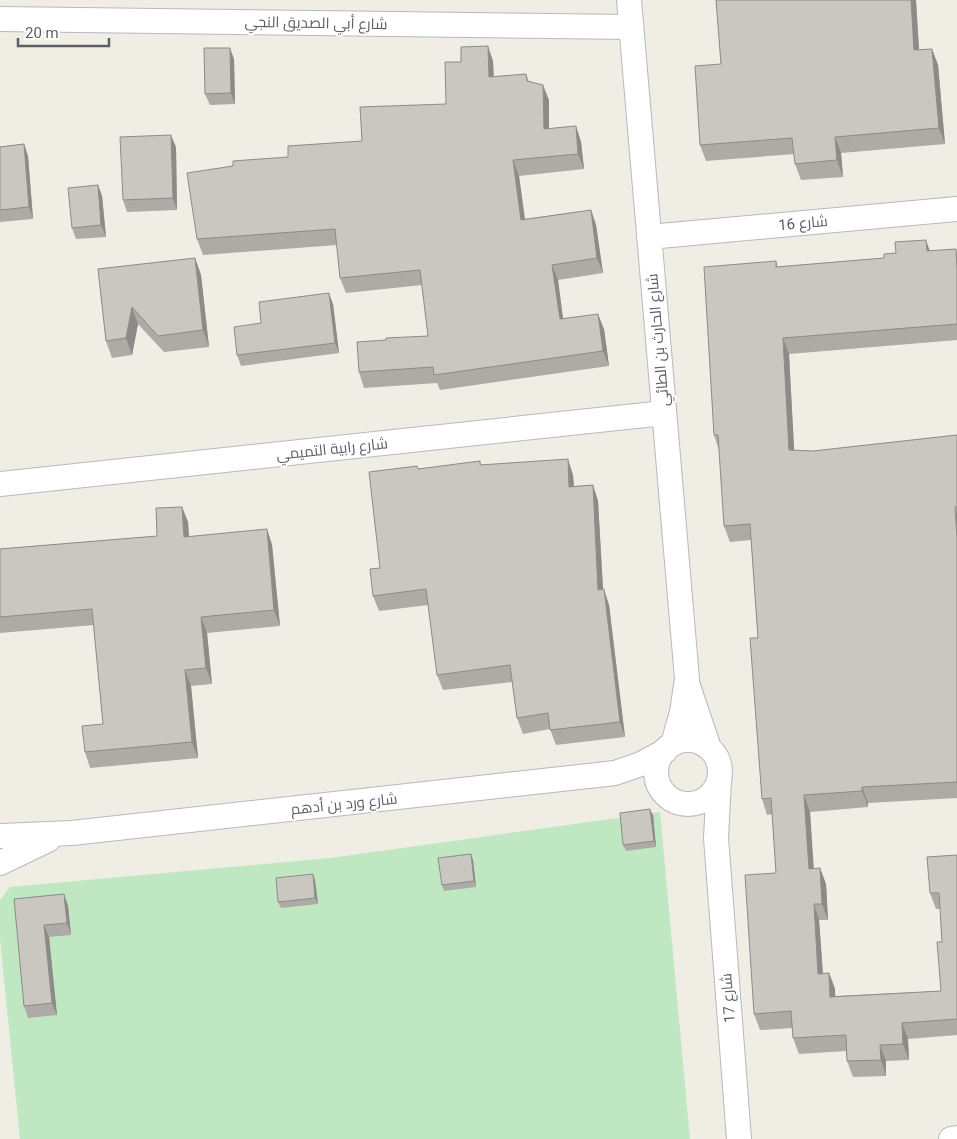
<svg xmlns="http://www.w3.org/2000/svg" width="957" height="1139" font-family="Roboto,Cairo,sans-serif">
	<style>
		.green { fill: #bfe7c2 }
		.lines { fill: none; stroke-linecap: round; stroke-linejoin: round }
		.minor-casing { stroke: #b6b9be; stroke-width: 26 }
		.minor { stroke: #fff; stroke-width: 24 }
		.wall { fill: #aeaba6 }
		.shaded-wall { fill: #8d8b87 }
		.building { fill: #cac7c1; stroke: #8d8b87 }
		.labels { text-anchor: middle; stroke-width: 4; stroke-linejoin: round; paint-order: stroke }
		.street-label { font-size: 15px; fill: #5c5f65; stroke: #fff }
	</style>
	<rect width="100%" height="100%" fill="#efede4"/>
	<!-- green -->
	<path class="green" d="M660,812L690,1139H20L0,939V900L10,887L330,858Z"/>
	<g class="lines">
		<!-- minor casing -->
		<g class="minor-casing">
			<path id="minor" d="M629,0L687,679L682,712L673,744
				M0,19L631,27
				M649,237L957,209
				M0,484L664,413
				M688,686L709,748
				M656 772a32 32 0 1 1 64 0a32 32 0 1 1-64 0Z
				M719,781L716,838L739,1139
				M0,836L72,833L615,773L641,764L665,751
				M0,863L48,840
				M951,1139L957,1138"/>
		</g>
		<!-- minor -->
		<use href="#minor" class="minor"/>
	</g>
	<!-- wall -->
	<path class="wall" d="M716,0H916L919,50L932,49L938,65L945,144L841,153L843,177L801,180L795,164L794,154L706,161L700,145L721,64Z
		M234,59L235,104L210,105L205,94Z
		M493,61L494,77L526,74L529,82L549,100V129L576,126L581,142L584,169L519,176L525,219L591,210L596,225L603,273L558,280L563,319L604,329L609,366L440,390L437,383L364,388L359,372L386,340L428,336L422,285L346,293L340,278L337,245L203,255L197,239L288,157L362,141L446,104L461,62Z
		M24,144L28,156L33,219L0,222V147Z
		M176,147L177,210L127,212L123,200Z
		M98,185L102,196L106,237L76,239L72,228Z
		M956,249L957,253V340L789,354L794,450L813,451L957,435V798L868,803V807L810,812L813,868H820L826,884L828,920H819L823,973H829L835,989V996L941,991L942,942L940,909H936L930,893L957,855V1035L908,1039L909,1060L886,1061V1076L853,1077L847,1061L846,1051L799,1054L793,1038L792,1028L760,1030L754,1014L776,873L772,814L767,815L762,799L758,638L751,540L730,542L724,526L719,450L714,435L776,261L778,267L884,258L930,251Z
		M195,258L201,275L209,347L164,352L138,324L132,355L112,358L106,341L98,269Z
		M333,304L339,353L241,366L237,355L261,323Z
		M480,461L481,465L573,475L574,486L593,485L598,501L603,590L609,605L625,737L556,745L550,729L523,734L517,718L512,682L443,690L437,675L428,605L379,611L373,596L418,469Z
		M182,507L188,522L189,537L267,529L272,545L280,626L207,633L212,684L191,686L198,758L90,768L85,752L103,724L94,625L0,633V549L157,536Z
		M653,815L656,847L626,851L623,845Z
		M471,854L473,860L476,887L444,891L442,885Z
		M315,880L318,904L281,908L278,902Z
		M64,894L68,906L71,935L49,937L57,1015L28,1018L24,1006L14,899Z"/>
	<!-- shaded-wall -->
	<path class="shaded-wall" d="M911,0H916L920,67L914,50Z
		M488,46L493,61L494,92L489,77Z
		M230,48L234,59L235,104L231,93Z
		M932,49L938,65L945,144L939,128Z
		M543,85L549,100V145L544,129Z
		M576,126L581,142L584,169L578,154Z
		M171,135L176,147L177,210L173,198Z
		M835,137L841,153L843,177L837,160Z
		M24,144L28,156L33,219L29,207Z
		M513,160L519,176L527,235L521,220Z
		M98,185L102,196L106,237L101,225Z
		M591,210L596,225L603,273L597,258Z
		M926,240L932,257L927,251Z
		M195,258L201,275L209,347L203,330Z
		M552,265L558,280L565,334L560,319Z
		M329,293L333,304L339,353L335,343Z
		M132,307L138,324L132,355L126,338Z
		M598,314L604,329L609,366L603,351Z
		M783,338L789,354L795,466L789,450Z
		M568,459L573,475L575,502L569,487Z
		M593,485L598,501L604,606L598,590Z
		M182,507L188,522L190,553L184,537Z
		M955,507L957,514V538Z
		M267,529L272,545L280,626L274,610Z
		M604,589L609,605L625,737L620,722Z
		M201,617L207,633L212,684L206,668Z
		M185,670L191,686L198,758L192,742Z
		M862,787L868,803V807L862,791Z
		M804,795L810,812L815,885L809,869Z
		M650,809L653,815L656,847L654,841Z
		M471,854L473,860L476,887L474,881Z
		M820,868L826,884L828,920L822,904Z
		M313,874L315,880L318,904L315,898Z
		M64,894L68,906L71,935L67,923Z
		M814,904L819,920L824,990L818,974Z
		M44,925L49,937L57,1015L52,1003Z
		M829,973L835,989L836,1013L830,997Z
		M902,1023L908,1039L909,1060L903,1044Z
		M880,1045L886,1061V1076L881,1060Z"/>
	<!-- building -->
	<path class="building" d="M716,0H911L914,50L932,49L939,128L835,137L837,160L795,164L792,138L700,145L695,66L721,64Z
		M488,46L489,77L526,74L527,81L543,85L544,129L576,126L578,154L513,160L521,220L591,210L597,258L552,265L560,319L598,314L603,351L434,375L433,367L359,372L357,342L386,340V338L428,336L420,270L340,278L335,229L197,239L187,173L233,166V161L288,157V146L362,141L360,107L446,104L445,62H461V47Z
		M204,48H230L231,93L205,94Z
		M171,135L173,198L123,200L120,137Z
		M24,144L29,207L0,210V147Z
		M98,185L101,225L72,228L68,188Z
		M926,240L927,251L956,249L957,269V324L783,338L789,450L813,451L957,435V507H955L957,538V782L862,787V791L804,795L809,869L820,868L822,904H814L818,974L829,973L830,997L941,991L937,942H942L939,893H930L927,857L957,855V1019L902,1023L903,1044L880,1045L881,1060L847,1061L846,1035L793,1038L791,1011L754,1014L745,875L776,873L771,798L762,799L750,638H758L750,524L724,526L718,435H714L704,267L776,261V267L884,258V254L896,253L895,242Z
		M195,258L203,330L158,336L132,307L126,338L106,341L98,269Z
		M329,293L335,343L237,355L234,327L261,323L259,302Z
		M568,459L569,487L593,485L598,590L604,589L620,722L550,730L548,713L517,718L510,665L437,675L426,589L373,596L370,569L380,568L369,472L417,466L418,469L480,461V465Z
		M182,507L184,537L267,529L274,610L201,617L206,668L185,670L192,742L85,752L82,726L103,724L92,609L0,617V549L157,536L156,508Z
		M650,809L654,841L623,845L620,813Z
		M471,854L474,881L442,885L438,858Z
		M313,874L315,898L278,902L276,878Z
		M64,894L67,923L44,925L52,1003L24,1006L14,899Z"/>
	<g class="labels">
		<!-- street labels -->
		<g class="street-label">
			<text transform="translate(316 23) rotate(1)" y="5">شارع أبي الصديق النجي</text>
			<text transform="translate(803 223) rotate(-5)" y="5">شارع 16</text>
			<text transform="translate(658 340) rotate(-95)" y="5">شارع الحارث بن الطائي</text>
			<text transform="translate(332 449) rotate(-6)" y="5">شارع رابية التميمي</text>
			<text transform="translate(344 804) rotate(-6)" y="5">شارع ورد بن أدهم</text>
			<text transform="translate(728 998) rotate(-94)" y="5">شارع 17</text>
		</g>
	</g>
	<!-- scale -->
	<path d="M18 38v8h91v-8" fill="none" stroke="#5c5f65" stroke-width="2.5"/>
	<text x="25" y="38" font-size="15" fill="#5c5f65" stroke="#ffffff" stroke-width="4" paint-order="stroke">20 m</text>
</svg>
